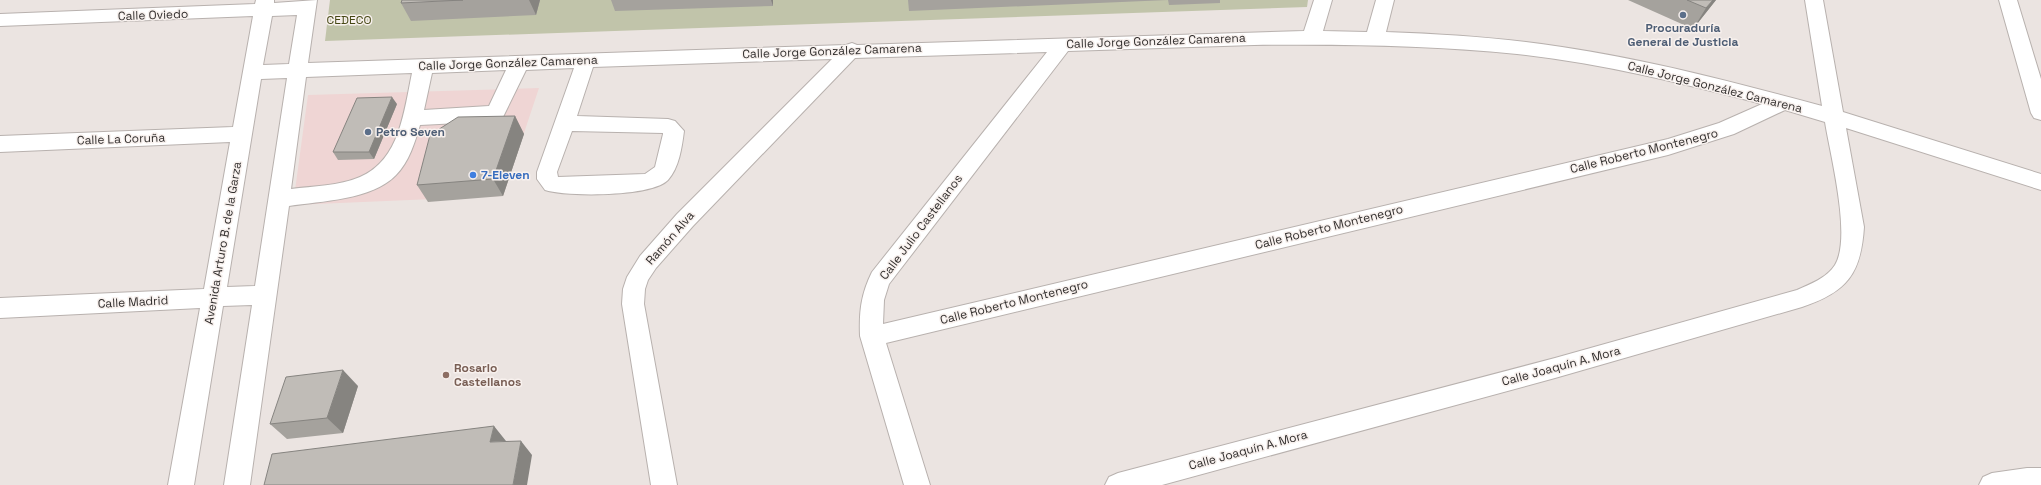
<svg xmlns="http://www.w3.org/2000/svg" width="2041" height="485" font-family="'Space Grotesk',sans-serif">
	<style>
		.commercial { fill: #efd5d4 }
		.green { fill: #c1c4aa }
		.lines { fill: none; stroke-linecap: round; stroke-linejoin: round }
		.minor-casing { stroke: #b8b1ae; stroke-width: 2 }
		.minor { fill: #fff; fill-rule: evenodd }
		.wall { fill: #a5a29d }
		.shaded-wall { fill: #868480 }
		.building { fill: #c0bcb7; stroke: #868480 }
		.service-dot { fill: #5c6f8a; stroke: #f8f1ee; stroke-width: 1.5 }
		.shop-dot { fill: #3f7fe0; stroke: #f8f1ee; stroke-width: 1.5 }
		.education-dot { fill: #8d6e63; stroke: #f8f1ee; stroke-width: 1.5 }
		.labels { text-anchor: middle; stroke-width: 3; stroke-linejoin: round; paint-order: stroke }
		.street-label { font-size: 12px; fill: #302d2c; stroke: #f8f1ee }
		.park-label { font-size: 12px; fill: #454713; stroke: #f8f1ee }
		.service-label { font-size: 12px; font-weight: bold; fill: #4e5e75; stroke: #f8f1ee }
		.shop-label { font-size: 12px; font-weight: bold; fill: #366cbe; stroke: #f8f1ee; text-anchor: start }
		.education-label { font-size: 12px; font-weight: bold; fill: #785e54; stroke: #f8f1ee; text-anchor: start }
	</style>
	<rect width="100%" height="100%" fill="#ebe4e1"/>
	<!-- commercial -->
	<path class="commercial" d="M539,88L503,196L293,205L308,95Z"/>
	<!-- green -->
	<path class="green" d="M330,0H1308L1307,7L325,41Z"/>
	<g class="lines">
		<!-- minor casing -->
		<g class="minor-casing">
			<path id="minor" d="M256,0H274V3L317,0L308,63L846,45L852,43L857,45L1304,31L1314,0H1332L1323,31L1367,32L1376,0H1394L1386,32C1445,34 1504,38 1562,47C1650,60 1736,83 1822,106L1805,0H1823L1843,112L2041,174V190L1846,128L1864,227C1861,274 1847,292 1802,307L1555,378L1162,485H1105L1109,477L1118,473L1555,358L1797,290C1810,284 1827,278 1835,265C1852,237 1830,154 1825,122L1785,110L1734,134L1668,155L886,343L930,485H904L860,336C859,312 861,294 872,272L1047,52L855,58L693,226L656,268L648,280L645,289L644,304L677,485H651L622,304L623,289L627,277L640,256L677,214L832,59L593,67L577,116L668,119L675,121L684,131C682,147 679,168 668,180C652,197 566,197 545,190L537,179V172L574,68L526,70L503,117L478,122L420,125C415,142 409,162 396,175C372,200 321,201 289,206L250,485H224L252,305L223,306L194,485H168L200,308L0,318V298L204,289L230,142L0,152V136L233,127L253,16L0,26V14L255,4ZM297,15L289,64L263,65L272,16ZM1254,45C1342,44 1429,45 1517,54C1600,63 1682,83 1762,104L1719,123L1668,139L883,324L884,300L889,284L1068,51ZM506,70L489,106L424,110L432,73ZM412,73C404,111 400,160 360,177C339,186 313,186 291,189L306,77ZM287,78L255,286L227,287L261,79ZM572,131L663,133V134L655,167L645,174L558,177L557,172Z
				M1999,0H2017L2041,79V120L2034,118L2031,113Z
				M2027,468H2041V485H1979L1983,477L1992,473Z"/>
		</g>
		<!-- minor -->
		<use href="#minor" class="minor"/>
	</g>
	<!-- wall -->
	<path class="wall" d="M402,0H540L536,15L411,21L401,3Z
		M611,0H773V6L615,11Z
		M908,0H1220V3L1169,5L1168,0L909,11Z
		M1628,0H1716L1693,29Z
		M397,104L374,159L338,160L333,152Z
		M515,116L524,134L503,196L428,202L417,185Z
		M358,386L343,433L287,439L270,424Z"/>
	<!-- shaded-wall -->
	<path class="shaded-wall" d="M529,0H540L536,15Z
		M771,0H773V6Z
		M1713,0H1716L1693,29L1706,8Z
		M392,97L397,104L374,159L369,152Z
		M515,116L524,134L503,196L493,179Z
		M343,370L358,386L343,433L327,418Z
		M494,426L506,441L490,442Z
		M521,441L532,455L527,485H513Z"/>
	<!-- building -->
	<path class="building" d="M402,0H463L401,3Z
		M1687,0H1713L1706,8Z
		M392,97L369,152H333L357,98Z
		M515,116L493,179L417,185L430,135L458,117Z
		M343,370L327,418L270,424L286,377Z
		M494,426L490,442L521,441L513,485H264L272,454Z"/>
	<!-- markers -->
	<g class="service-dot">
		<circle cx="1683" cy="15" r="4"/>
		<circle cx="368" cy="132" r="4"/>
	</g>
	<circle class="shop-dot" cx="473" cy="175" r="4"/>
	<circle class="education-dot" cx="446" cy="375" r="4"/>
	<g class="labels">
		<!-- street labels -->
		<g class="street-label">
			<text transform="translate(153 15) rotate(-2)" y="4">Calle Oviedo</text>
			<text transform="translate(1156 41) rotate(-2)" y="4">Calle Jorge González Camarena</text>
			<text transform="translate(832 51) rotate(-2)" y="4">Calle Jorge González Camarena</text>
			<text transform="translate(508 63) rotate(-2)" y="4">Calle Jorge González Camarena</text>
			<text transform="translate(1715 87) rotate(14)" y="4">Calle Jorge González Camarena</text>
			<text transform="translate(121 139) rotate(-2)" y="4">Calle La Coruña</text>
			<text transform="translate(1644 151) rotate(-14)" y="4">Calle Roberto Montenegro</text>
			<text transform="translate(921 227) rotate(-53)" y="4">Calle Julio Castellanos</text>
			<text transform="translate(1329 227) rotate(-14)" y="4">Calle Roberto Montenegro</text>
			<text transform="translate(670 238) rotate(-49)" y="4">Ramón Alva</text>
			<text transform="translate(223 243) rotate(-80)" y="4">Avenida Arturo B. de la Garza</text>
			<text transform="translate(133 302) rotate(-3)" y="4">Calle Madrid</text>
			<text transform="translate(1014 302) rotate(-14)" y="4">Calle Roberto Montenegro</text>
			<text transform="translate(1561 366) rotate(-15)" y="4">Calle Joaquín A. Mora</text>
			<text transform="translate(1248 450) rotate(-15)" y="4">Calle Joaquín A. Mora</text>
		</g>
		<!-- park labels -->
		<g class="park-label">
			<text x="349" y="24">CEDECO</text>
		</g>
		<!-- service labels -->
		<g class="service-label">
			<text x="1683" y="32">Procuraduría<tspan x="1683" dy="14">General de Justicia</tspan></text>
			<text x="376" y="136" text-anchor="start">Petro Seven</text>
		</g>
		<!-- shop labels -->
		<g class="shop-label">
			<text x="481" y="179">7-Eleven</text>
		</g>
		<!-- education labels -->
		<g class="education-label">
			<text x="454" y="372">Rosario<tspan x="454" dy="14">Castellanos</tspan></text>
		</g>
	</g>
</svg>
